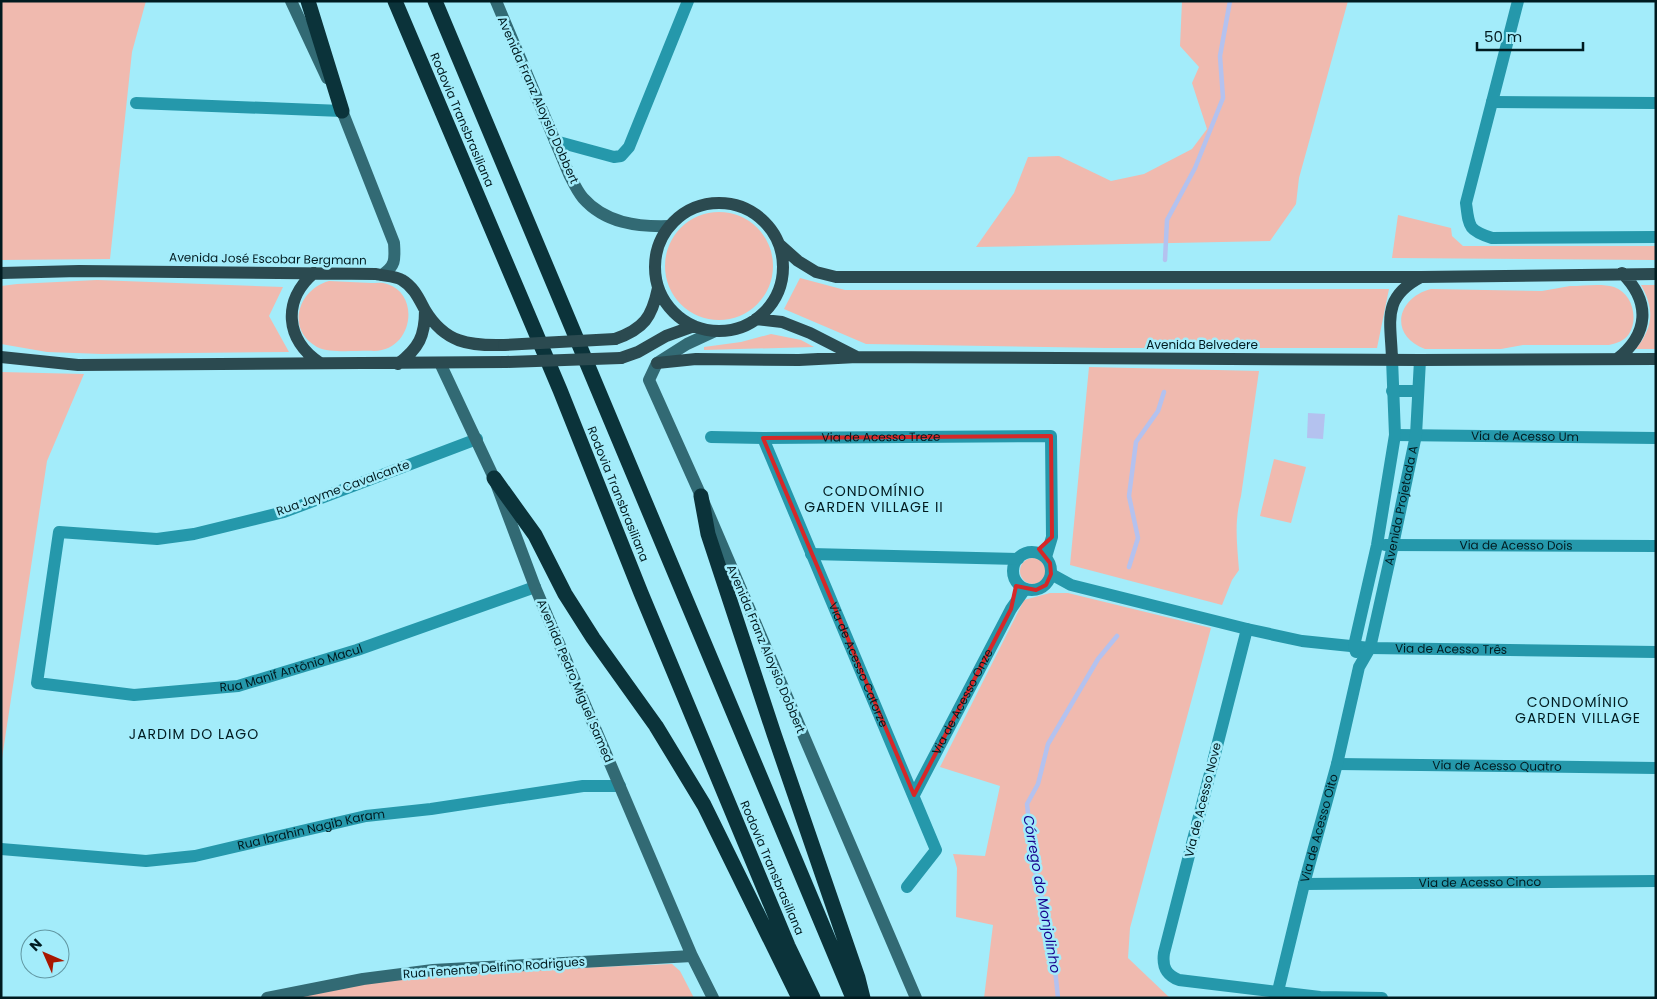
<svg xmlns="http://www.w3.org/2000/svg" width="1657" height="999" font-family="Poppins,sans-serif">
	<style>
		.green { fill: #f0baaf }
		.water { fill: #b4c2ef }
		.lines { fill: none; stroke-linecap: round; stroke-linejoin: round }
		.stream { stroke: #b4c2ef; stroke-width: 4.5 }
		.street { stroke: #2598ab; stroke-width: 12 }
		.secondary { stroke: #326a74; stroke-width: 12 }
		.primary { stroke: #2b4a50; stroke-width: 12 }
		.highway { stroke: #0b333a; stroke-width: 15 }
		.primary-bridge { stroke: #2b4a50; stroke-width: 12 }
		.marked { fill: none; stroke: #d62828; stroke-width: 4; stroke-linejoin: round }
		.labels { text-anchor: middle; stroke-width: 5; stroke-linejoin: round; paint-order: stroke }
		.street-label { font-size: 12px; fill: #001b20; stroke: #a3ecfa }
		.neighbourhood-label { font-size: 14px; letter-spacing: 1px; fill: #001b20; stroke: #a3ecfa }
		.water-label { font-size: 14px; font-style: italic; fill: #1a068e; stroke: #a3ecfa }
	</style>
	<rect width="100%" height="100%" fill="#a3ecfa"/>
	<!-- green -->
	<path class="green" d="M1,1H146L132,52L110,259L1,260Z
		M1182,1H1348L1299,178L1296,204L1270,241L976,247L1014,193L1028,157L1059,156L1111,181L1144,174L1192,149L1207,129L1192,83L1199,67L1180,46Z
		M665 266a54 54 0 1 1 108 0a54 54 0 1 1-108 0Z
		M1398,215L1451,228L1452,236L1463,246H1656V260L1392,258Z
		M800,278L845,290L1389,289L1377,348H1105L866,344L784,309Z
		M97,280L283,287L269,316L289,352L102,354L47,352L1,344V286L17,284Z
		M329,281C343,282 357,282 371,283C376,283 382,282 387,284C421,294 413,351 374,351C359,350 331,354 317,347C286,330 297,290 329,281Z
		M1641,285H1656V349H1636C1653,327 1655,310 1641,285Z
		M1570,286C1584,286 1601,283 1614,287C1632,293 1639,318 1629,334C1624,341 1617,343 1609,345H1523L1501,349H1425C1389,336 1396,298 1431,289L1542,291Z
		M771,334L801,340L814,347L704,350V347L741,342Z
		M1089,367L1259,371L1241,496C1234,522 1237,543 1239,570L1232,580L1222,605L1070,565Z
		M1,372L84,374L47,461L1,765Z
		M1274,459L1306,467L1291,523L1260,516Z
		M1020 571a13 13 0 1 1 26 0a13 13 0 1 1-26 0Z
		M1050,593H1068L1211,628L1130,928L1128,958L1170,998H984L993,925L956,917L957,868L953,854L985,856L1000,786L940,767L1024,600Z
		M672,964L680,971L694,998H293L364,984L432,974Z"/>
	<!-- water -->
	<path class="water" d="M1308,413L1325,414L1323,439L1307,438Z"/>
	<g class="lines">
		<!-- stream -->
		<path class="stream" d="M1165,260L1167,220L1195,168L1223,98L1220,56L1230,1
			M1129,567L1138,538L1129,496L1136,442L1158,411L1164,392
			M1058,998L1051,930L1034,868L1027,804L1038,784L1048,744L1098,659L1117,636"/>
		<!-- street -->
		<g class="street">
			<path d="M1518,1L1466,203C1469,227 1468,230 1492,238L1656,237"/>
			<path d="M1492,102L1656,103"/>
			<path d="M136,103L342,111"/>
			<path d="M555,141L614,157L621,156L629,147L688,1"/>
			<path d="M1392,391H1418"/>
			<path id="s1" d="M1395,435L1656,438"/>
			<path id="s2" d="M711,437L763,438L1051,436L1052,537L1046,557"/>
			<path id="s3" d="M763,438L936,850L907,887"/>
			<path id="s4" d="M477,439L284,512L194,534L157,539L59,532L37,683L134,695L238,686L357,650L535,587"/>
			<path id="s5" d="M1385,545L1656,546"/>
			<circle cx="1032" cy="571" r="19"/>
			<path d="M811,554L1018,559"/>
			<path id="s6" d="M1051,574L1071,585L1247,629L1302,641L1370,648L1656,652"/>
			<path d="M1247,629L1164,953C1162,967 1166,975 1179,980L1320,997L1382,998"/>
			<path d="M1356,652L1354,646L1377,545L1395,435L1392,359"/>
			<path id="s7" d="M1337,764L1656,768"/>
			<path id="s8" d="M914,795L1011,609L1025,589"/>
			<path id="s9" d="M1,849L146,861L195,856L366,816L431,809L583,786H620"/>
			<path id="s10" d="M1304,884L1656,881"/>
			<path id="s11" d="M1278,991L1304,884L1337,764L1359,667L1370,648L1393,545L1416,435L1420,360"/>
		</g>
		<!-- secondary -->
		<path class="secondary" d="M291,1L327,78
			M496,1L569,174C573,182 577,191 583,198C605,223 637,227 669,226
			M339,103L394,243C395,259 396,266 382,275
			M715,331L687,344L657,363L649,380L701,496L916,998
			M440,363L494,478L535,587L692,956L713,998
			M267,998L363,979L433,970L692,956"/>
		<!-- primary -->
		<path class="primary" d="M655 267a64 64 0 1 1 128 0a64 64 0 1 1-128 0Z
			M780,245L798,261L816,272L836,277H1421L1656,274
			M1,273L79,271L376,274C384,276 396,276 402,280C414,287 419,299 425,310C445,343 469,346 504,345
			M314,273C282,300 285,340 320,363
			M756,319L782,322L810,333L857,357
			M615,339C644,329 652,317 658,288
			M1,357L78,365L506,362
			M621,358L638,352L666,336L694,326
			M1392,359C1391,321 1381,298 1421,277
			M1617,359C1649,334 1651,302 1622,273
			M657,363L696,359L799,360L857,357L1420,360L1656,359
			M398,364C419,348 425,336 425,310"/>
		<!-- highway -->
		<path class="highway" d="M308,1L342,111
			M395,1L560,390L641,593L788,946L813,998
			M435,1L853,998
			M494,478L535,535L565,594L593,638L656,726L704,805L799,998
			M701,496L708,534L774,734L858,978L863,998"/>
		<!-- primary-bridge -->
		<path class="primary-bridge" d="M504,345L615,339
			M506,362L621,358"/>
	</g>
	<!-- marked area -->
	<path class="marked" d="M1051,436L1052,537L1039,549L1050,563L1051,574L1046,585L1036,590L1016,586L1011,609L914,795L763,438Z"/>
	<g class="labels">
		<!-- street labels -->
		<g class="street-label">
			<text transform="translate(538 100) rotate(66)" y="4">Avenida Franz Aloysio Dobbert</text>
			<text transform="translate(462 120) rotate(67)" y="4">Rodovia Transbrasiliana</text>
			<text transform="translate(268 259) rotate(1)" y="4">Avenida José Escobar Bergmann</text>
			<text x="1202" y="349">Avenida Belvedere</text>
			<text dy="4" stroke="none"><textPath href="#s2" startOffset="170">Via de Acesso Treze</textPath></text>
			<text dy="4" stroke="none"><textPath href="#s1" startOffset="130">Via de Acesso Um</textPath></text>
			<text transform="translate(343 488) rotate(-20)" y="4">Rua Jayme Cavalcante</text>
			<text transform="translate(618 494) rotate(68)" y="4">Rodovia Transbrasiliana</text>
			<text dy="4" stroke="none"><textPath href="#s11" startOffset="502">Avenida Projetada A</textPath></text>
			<text dy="4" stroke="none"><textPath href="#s5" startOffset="131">Via de Acesso Dois</textPath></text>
			<text transform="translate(766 649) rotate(67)" y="4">Avenida Franz Aloysio Dobbert</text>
			<text dy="4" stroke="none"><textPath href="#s6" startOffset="410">Via de Acesso Três</textPath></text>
			<text dy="4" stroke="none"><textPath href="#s3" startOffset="246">Via de Acesso Catorze</textPath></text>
			<text dy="4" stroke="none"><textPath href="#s4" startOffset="845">Rua Manif Antônio Macul</textPath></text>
			<text transform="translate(575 681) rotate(67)" y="4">Avenida Pedro Miguel Samed</text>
			<text dy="4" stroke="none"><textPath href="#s8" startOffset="105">Via de Acesso Onze</textPath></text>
			<text dy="4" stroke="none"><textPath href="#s7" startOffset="160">Via de Acesso Quatro</textPath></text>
			<text transform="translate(1203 800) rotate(-76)" y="4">Via de Acesso Nove</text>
			<text dy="4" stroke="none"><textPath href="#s11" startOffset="168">Via de Acesso Oito</textPath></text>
			<text dy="4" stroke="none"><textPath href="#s9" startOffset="314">Rua Ibrahin Nagib Karam</textPath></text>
			<text transform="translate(772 868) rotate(67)" y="4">Rodovia Transbrasiliana</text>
			<text dy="4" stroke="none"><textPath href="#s10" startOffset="176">Via de Acesso Cinco</textPath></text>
			<text transform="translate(494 968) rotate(-4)" y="4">Rua Tenente Delfino Rodrigues</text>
		</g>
		<!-- neighbourhood labels -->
		<g class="neighbourhood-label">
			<text x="874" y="496">CONDOMÍNIO<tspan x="874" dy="16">GARDEN VILLAGE II</tspan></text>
			<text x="1578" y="707">CONDOMÍNIO<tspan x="1578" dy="16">GARDEN VILLAGE</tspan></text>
			<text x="194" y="739">JARDIM DO LAGO</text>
		</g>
		<!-- water labels -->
		<g class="water-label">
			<text transform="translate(1042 894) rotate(80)" y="5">Córrego do Monjolinho</text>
		</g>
	</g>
	<!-- border -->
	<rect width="1657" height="999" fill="none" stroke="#001b20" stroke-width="5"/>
	<!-- north arrow -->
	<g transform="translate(45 954) rotate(315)"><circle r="24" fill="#a3ecfa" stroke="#6298a3"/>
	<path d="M0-4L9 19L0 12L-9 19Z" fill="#a81700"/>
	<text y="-8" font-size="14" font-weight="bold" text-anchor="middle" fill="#001b20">N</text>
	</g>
	<!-- scale -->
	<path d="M1477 42v8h106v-8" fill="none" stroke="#001b20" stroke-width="2.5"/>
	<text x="1484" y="42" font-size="15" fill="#001b20" stroke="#a3ecfa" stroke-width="4" paint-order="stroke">50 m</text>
</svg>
